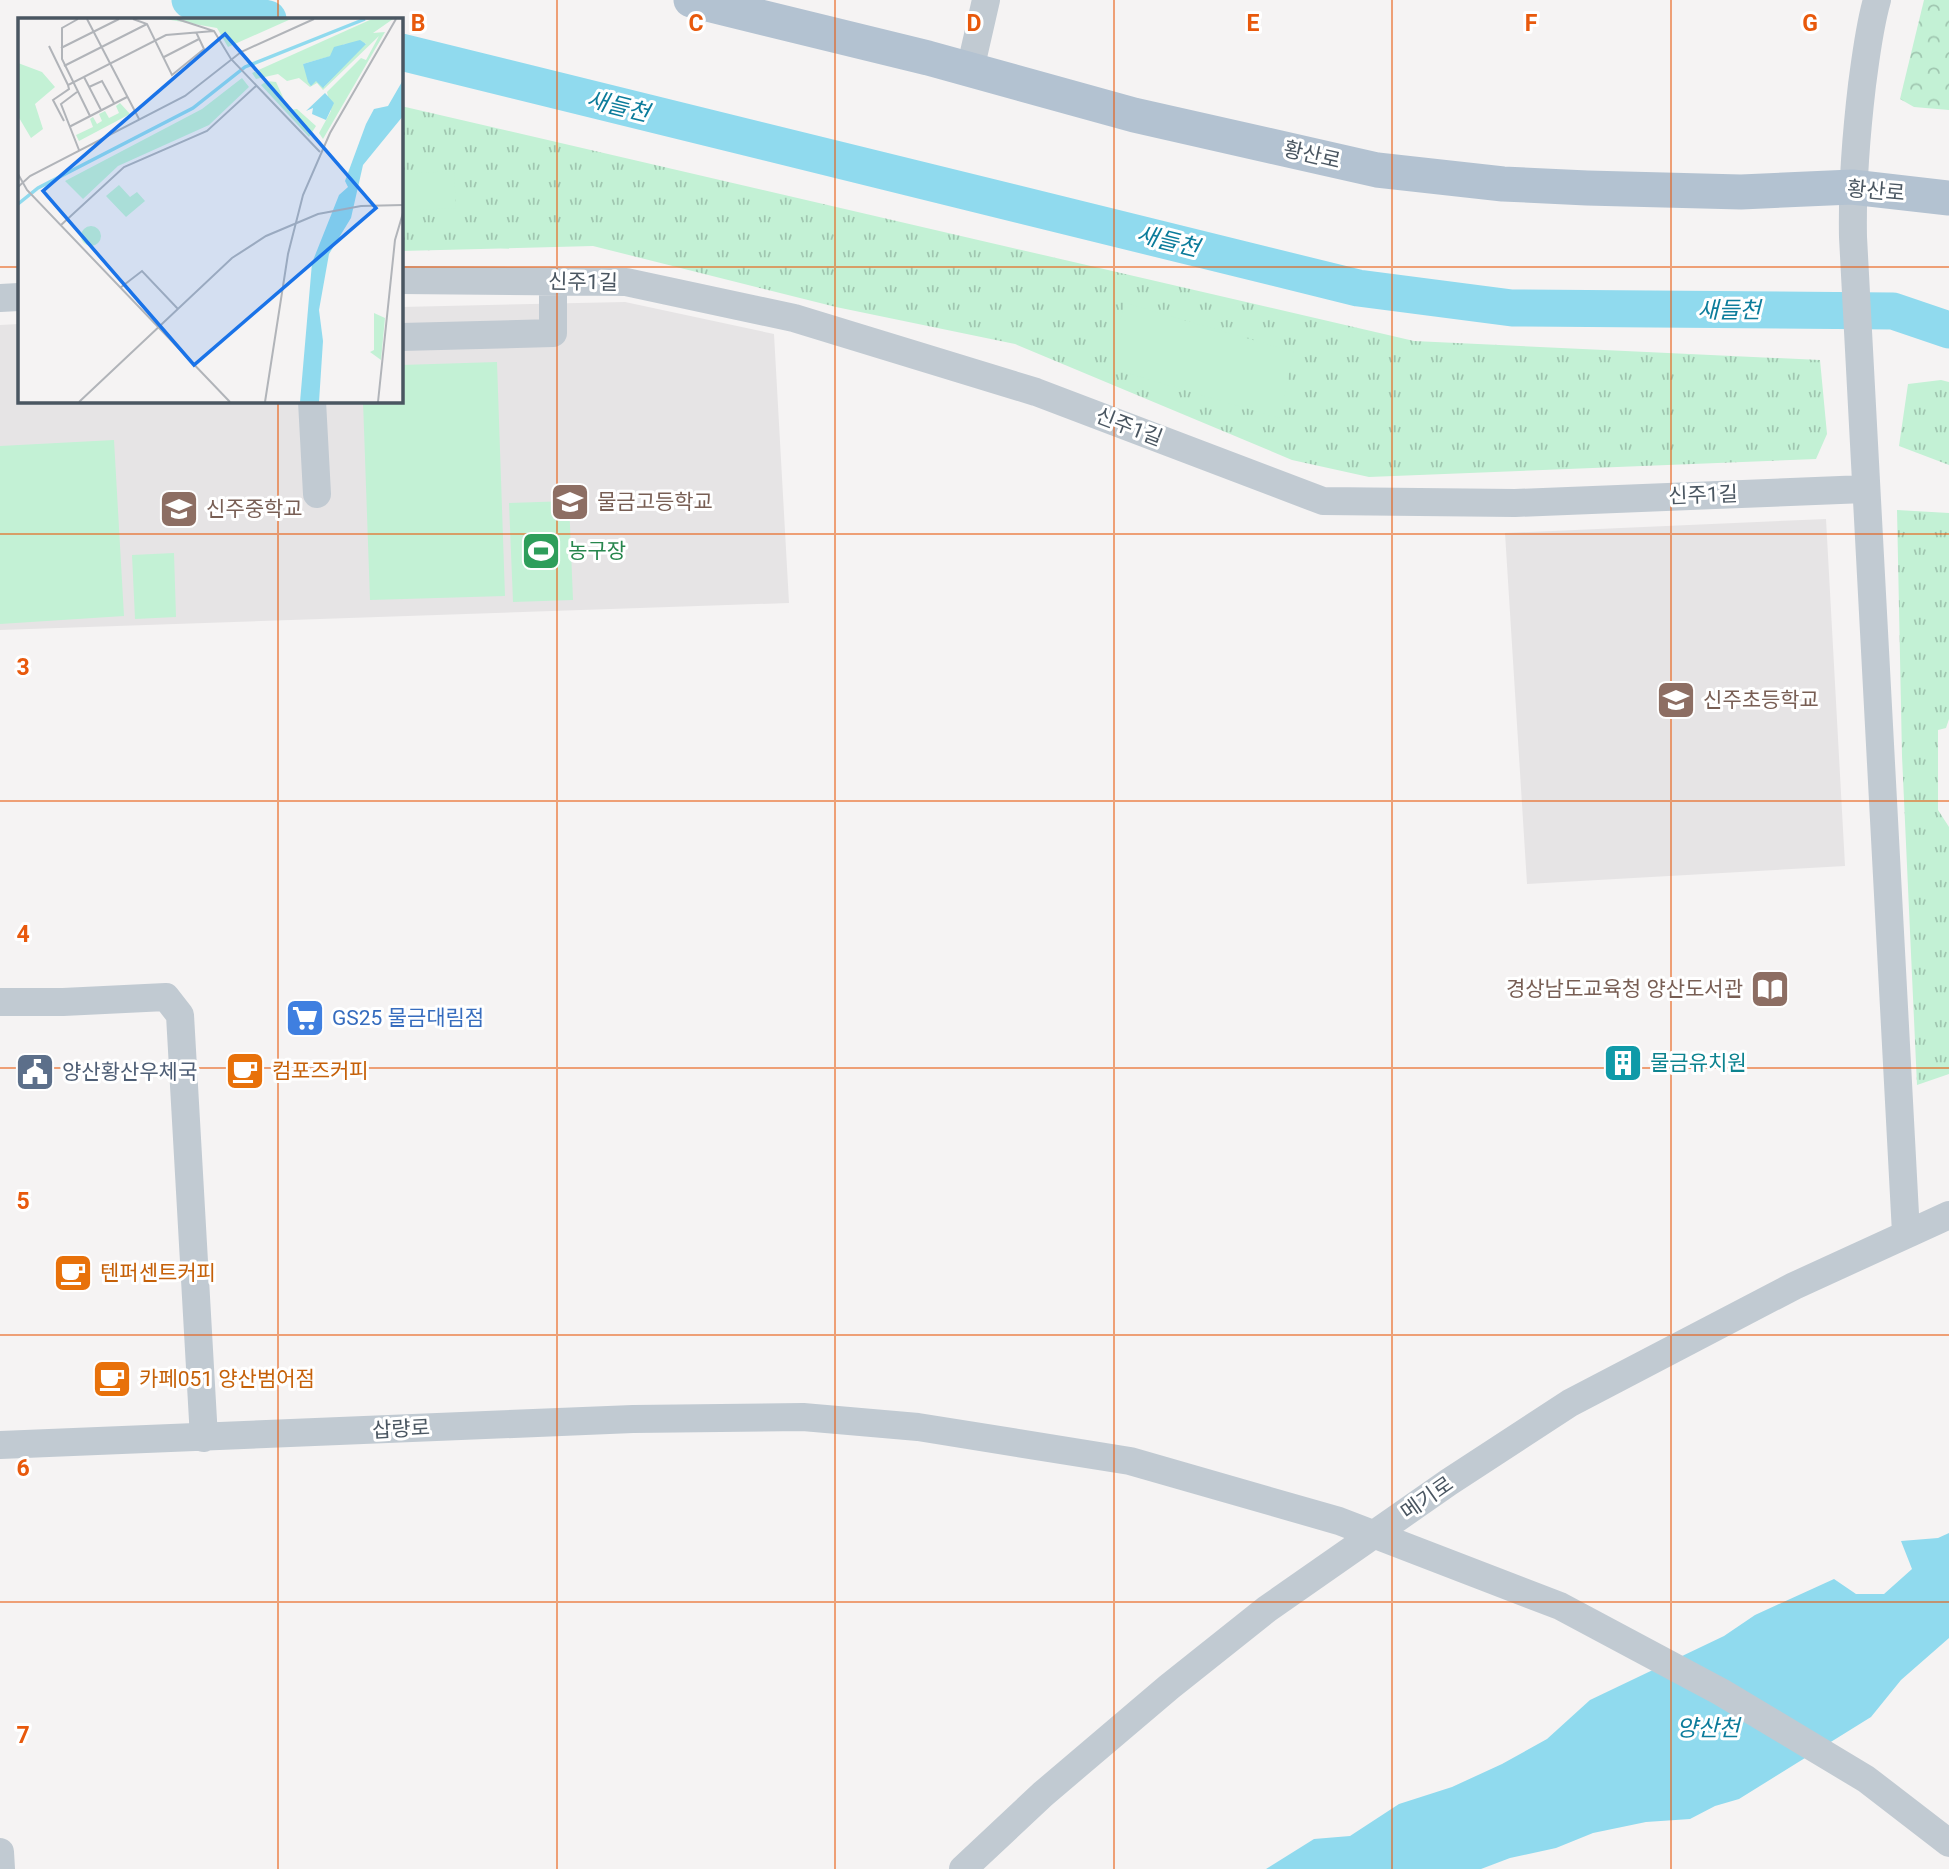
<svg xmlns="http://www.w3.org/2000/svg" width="1949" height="1869" font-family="Roboto,'Noto Sans KR',sans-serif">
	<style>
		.education { fill: #e6e4e5 }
		.forest { fill: url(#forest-crowns) }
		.park { fill: url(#park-tufts) }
		.pitch { fill: #c3f1d5 }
		.water { fill: #90daee }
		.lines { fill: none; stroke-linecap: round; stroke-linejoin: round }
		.river { stroke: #90daee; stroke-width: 37 }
		.minor { stroke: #c1cad2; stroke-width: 28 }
		.major { stroke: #b3c2d1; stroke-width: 35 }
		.grid { fill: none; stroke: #e8590c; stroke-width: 2; stroke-opacity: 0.55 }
		.labels { text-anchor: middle; stroke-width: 6; stroke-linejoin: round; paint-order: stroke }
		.street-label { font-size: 21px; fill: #4a5661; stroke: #fff }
		.education-label { font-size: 21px; fill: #785e54; stroke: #fff; text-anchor: start }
		.leisure-label { font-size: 21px; fill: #27864d; stroke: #fff; text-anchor: start }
		.shop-label { font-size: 21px; fill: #366cbe; stroke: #fff; text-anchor: start }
		.culture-label { font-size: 21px; fill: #0d838f; stroke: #fff; text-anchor: start }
		.food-label { font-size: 21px; fill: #c56008; stroke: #fff; text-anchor: start }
		.service-label { font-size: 21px; fill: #4e5e75; stroke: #fff; text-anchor: start }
		.water-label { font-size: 23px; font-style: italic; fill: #0c7c9b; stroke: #fff }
		.inset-river { fill: none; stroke: #90daee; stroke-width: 3.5 }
		.inset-road { fill: none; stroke: #b1b4b9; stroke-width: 2 }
		.view { fill: #1a73e8; fill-opacity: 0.15; stroke: #1a73e8; stroke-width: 3.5 }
		.inset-edge { fill: none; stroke: #4a5661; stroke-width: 3.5 }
		.grid-label { font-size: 23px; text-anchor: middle; font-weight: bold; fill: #e8590c; stroke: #fff; stroke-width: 6; stroke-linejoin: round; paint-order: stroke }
	</style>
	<defs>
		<pattern id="forest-crowns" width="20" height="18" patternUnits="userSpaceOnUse" patternTransform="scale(1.75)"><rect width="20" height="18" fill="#c3f1d5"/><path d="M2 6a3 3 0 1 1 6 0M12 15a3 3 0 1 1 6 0" fill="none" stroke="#a0c6b0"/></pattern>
		<pattern id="park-tufts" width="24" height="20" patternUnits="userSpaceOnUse" patternTransform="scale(1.75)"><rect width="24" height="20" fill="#c3f1d5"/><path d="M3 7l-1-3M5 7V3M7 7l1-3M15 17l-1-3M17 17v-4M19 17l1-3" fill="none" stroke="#a0c6b0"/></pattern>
	</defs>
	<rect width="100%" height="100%" fill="#f5f3f3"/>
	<!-- education -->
	<path class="education" d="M625,302L774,334L789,603L0,630V325L19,324V401H401V307Z
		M1826,519L1845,866L1527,884L1505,533Z"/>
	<!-- forest -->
	<path class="forest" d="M1924,0H1949V110L1914,107L1900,99Z"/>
	<!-- park -->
	<path class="park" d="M401,106L1414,341L1820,360L1827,434L1816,459L1369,477L1292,460L1015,344L836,307L593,246L401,251Z
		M1941,380L1949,382V465L1899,446L1908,384Z
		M1897,510L1949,513V719L1946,728L1938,730V810L1949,827V1074L1917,1085L1902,756Z"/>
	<!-- pitch -->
	<path class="pitch" d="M454,171L456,208L401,211V174Z
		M1125,303L1294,352L1279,418L1107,367Z
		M497,362L505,596L370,600L363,401H401V365Z
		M114,440L124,616L0,624V446Z
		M569,501L573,600L513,602L509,503Z
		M174,553L176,617L135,619L132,555Z"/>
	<!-- water -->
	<path class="water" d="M1949,1533V1638L1901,1680L1871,1717L1739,1799L1715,1806L1690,1819L1646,1822L1593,1833L1556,1848L1510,1858L1481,1869H1266L1314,1839L1350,1836L1399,1804L1452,1787L1502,1764L1547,1739L1590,1700L1724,1636L1755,1615L1834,1579L1856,1594H1884L1912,1569L1901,1541L1938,1538Z"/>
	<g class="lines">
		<!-- river -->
		<path class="river" d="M190,0L268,19
			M401,52L1358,288L1512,308L1893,311L1949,330"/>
		<!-- minor -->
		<path class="minor" d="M1877,0C1869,28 1866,56 1862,85C1856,136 1852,186 1853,237L1906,1233
			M970,70L986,0
			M401,280L626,282L794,318L1036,392L1323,501L1515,503L1865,489
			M0,298L19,297
			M401,337L553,333V281
			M312,401L317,494
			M0,1002H63L166,997L180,1015L204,1438
			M0,1445L633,1419L803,1417L918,1427L1130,1461L1339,1521L1560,1606L1721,1692L1866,1779L1949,1843
			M0,1852L1,1869
			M963,1869L1043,1794L1169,1687L1267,1609L1449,1482L1570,1403L1794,1286L1949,1215"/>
		<!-- major -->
		<path class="major" d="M691,0L928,58L1134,115L1377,170L1503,184L1587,188L1741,192L1852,187L1949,198"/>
	</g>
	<!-- grid -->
	<path class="grid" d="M278,0V19M557,0V1869M835,0V1869M1114,0V1869M1392,0V1869M1671,0V1869M0,267H19M401,267H1949M278,401V1869M0,534H1949M0,801H1949M0,1068H1949M0,1335H1949M0,1602H1949"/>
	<!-- icons -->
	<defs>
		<g id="school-square" transform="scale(2.0125)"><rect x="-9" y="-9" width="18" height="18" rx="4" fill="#8d6e63" stroke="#fff"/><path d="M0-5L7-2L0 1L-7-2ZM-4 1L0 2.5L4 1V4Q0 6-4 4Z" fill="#fff"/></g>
		<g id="stadium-square" transform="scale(2.0125)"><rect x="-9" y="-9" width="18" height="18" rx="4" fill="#2e9e5b" stroke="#fff"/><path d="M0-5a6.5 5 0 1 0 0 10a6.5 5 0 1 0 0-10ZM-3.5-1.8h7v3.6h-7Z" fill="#fff"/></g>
		<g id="library-square" transform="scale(2.0125)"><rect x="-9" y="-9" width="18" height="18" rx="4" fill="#8d6e63" stroke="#fff"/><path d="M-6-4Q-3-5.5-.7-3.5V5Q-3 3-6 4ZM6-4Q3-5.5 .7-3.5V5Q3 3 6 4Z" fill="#fff"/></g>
		<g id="supermarket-square" transform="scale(2.0125)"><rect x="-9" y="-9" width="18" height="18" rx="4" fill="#3f7fe0" stroke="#fff"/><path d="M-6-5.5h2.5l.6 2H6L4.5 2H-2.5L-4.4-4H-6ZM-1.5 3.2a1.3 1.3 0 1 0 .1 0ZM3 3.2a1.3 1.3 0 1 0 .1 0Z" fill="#fff"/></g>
		<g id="building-square" transform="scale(2.0125)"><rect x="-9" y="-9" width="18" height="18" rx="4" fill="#0f9aa8" stroke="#fff"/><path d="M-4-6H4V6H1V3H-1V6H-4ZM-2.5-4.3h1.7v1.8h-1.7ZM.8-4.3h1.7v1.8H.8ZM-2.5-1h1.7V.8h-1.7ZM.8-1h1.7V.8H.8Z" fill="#fff"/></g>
		<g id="cafe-square" transform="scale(2.0125)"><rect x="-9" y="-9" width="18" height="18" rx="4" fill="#e8710a" stroke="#fff"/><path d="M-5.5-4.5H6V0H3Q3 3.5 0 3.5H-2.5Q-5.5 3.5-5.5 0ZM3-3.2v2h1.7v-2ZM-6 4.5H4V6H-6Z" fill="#fff"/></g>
		<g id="civic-square" transform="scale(2.0125)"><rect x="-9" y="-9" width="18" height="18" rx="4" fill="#5c6f8a" stroke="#fff"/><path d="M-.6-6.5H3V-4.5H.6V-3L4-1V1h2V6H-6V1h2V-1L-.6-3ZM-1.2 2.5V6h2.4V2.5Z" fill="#fff"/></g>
	</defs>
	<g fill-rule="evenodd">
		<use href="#school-square" x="570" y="502"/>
		<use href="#school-square" x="179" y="509"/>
		<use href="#stadium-square" x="541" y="551"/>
		<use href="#school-square" x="1676" y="700"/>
		<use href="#library-square" x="1770" y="989"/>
		<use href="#supermarket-square" x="305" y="1018"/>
		<use href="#building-square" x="1623" y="1063"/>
		<use href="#cafe-square" x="245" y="1071"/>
		<use href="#civic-square" x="35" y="1072"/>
		<use href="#cafe-square" x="73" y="1273"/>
		<use href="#cafe-square" x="112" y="1379"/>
	</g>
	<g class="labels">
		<!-- street labels -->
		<g class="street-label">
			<text transform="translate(1312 155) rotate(13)" y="7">황산로</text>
			<text transform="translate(1876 191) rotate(5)" y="7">황산로</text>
			<text transform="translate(583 282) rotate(1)" y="7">신주1길</text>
			<text transform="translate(1129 427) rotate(21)" y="7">신주1길</text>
			<text transform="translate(1703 495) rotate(-2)" y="7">신주1길</text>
			<text transform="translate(401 1429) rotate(-3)" y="7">삽량로</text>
			<text transform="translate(1427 1498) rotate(-35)" y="7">메기로</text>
		</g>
		<!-- education labels -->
		<g class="education-label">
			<text x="597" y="509">물금고등학교</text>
			<text x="206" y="516">신주중학교</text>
			<text x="1703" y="707">신주초등학교</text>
			<text x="1743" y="996" text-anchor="end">경상남도교육청 양산도서관</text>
		</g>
		<!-- leisure labels -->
		<g class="leisure-label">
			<text x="568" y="558">농구장</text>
		</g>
		<!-- shop labels -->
		<g class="shop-label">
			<text x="332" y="1025">GS25 물금대림점</text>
		</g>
		<!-- culture labels -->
		<g class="culture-label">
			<text x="1650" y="1070">물금유치원</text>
		</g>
		<!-- food labels -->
		<g class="food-label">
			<text x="272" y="1078">컴포즈커피</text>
			<text x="100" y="1280">텐퍼센트커피</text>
			<text x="139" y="1386">카페051 양산범어점</text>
		</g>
		<!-- service labels -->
		<g class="service-label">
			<text x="62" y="1079">양산황산우체국</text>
		</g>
		<!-- water labels -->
		<g class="water-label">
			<text transform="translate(618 106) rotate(14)" y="8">새들천</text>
			<text transform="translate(1168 241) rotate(14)" y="8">새들천</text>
			<text x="1729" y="318">새들천</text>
			<text x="1708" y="1736">양산천</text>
		</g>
	</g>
	<!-- overview -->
	<g transform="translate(18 18)">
		<rect width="385" height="385" fill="#f5f3f3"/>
		<path d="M102,85L112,96L61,123L58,117L75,109L72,101L75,99L79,106L84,103L81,96L87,93L91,100L101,95L98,88Z" fill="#c3f1d5"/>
		<path d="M147,1H273L210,29L199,10ZM0,45L24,54L37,69L17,86L25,111L13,120L0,98Z" fill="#c3f1d5"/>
		<path d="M354,1H375L355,15L367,14L305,121L301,115L313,93L309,74L343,40L348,42L361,18L305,72L299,65L292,69L281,60L269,63L260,56L238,61L234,55ZM348,25L306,69L285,46L313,38L326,26ZM224,60L231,69L191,107L100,148L65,181L47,163L184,91ZM249,63L258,64L271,92L279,91L298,108L291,119L243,67ZM356,295L367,300L363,342L352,334L356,332Z" fill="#c3f1d5" fill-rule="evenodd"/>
		<path d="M101,167L112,179L119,174L127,183L108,199L88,178ZM63 218a10 10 0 1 1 20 0a10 10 0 1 1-20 0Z" fill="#c3f1d5"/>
		<path d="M342,22L348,26L305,70L298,63L293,68L290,64L285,46L312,38L316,29ZM385,62V98L345,147L333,200L311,236L301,292L305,323L301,384H282L294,245L321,177L330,169L327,163L348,106L356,91L370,88ZM307,75L316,85L308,102L294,96L295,90L288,93Z" fill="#90daee"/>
		<path class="inset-river" d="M0,186L20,170L175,90L227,49L347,1"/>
		<path class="inset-road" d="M60,1L44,10V41L72,98M69,1L121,101M115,1L129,6L154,57L186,31L178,14M159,1L196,13L213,41L302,134M31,28L50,67M43,30L101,1M146,39L181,21M46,48L129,6M66,59L83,92M71,69L84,63L96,85M59,74L43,86L61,132M46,103L35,82L51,71L50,67L148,17L196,13M51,109L109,79M0,156L9,172L212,384M0,169L12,158L167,78L223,34L296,1M43,207L106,149L189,113L238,68M102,270L124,253L160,291M61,384L214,240L248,218L300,196L343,188L385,187M247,384L270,236L285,177L312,115L378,1M360,384L377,222L385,195"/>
		<path class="view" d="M207,16L358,190L176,347L25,173Z"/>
		<rect width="385" height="385" class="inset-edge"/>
	</g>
	<g class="grid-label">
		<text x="418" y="31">B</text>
		<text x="696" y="31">C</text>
		<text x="974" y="31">D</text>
		<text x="1253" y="31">E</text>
		<text x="1531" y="31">F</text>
		<text x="1810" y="31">G</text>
		<text x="23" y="675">3</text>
		<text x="23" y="942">4</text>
		<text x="23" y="1209">5</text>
		<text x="23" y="1476">6</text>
		<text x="23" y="1743">7</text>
	</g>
</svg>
